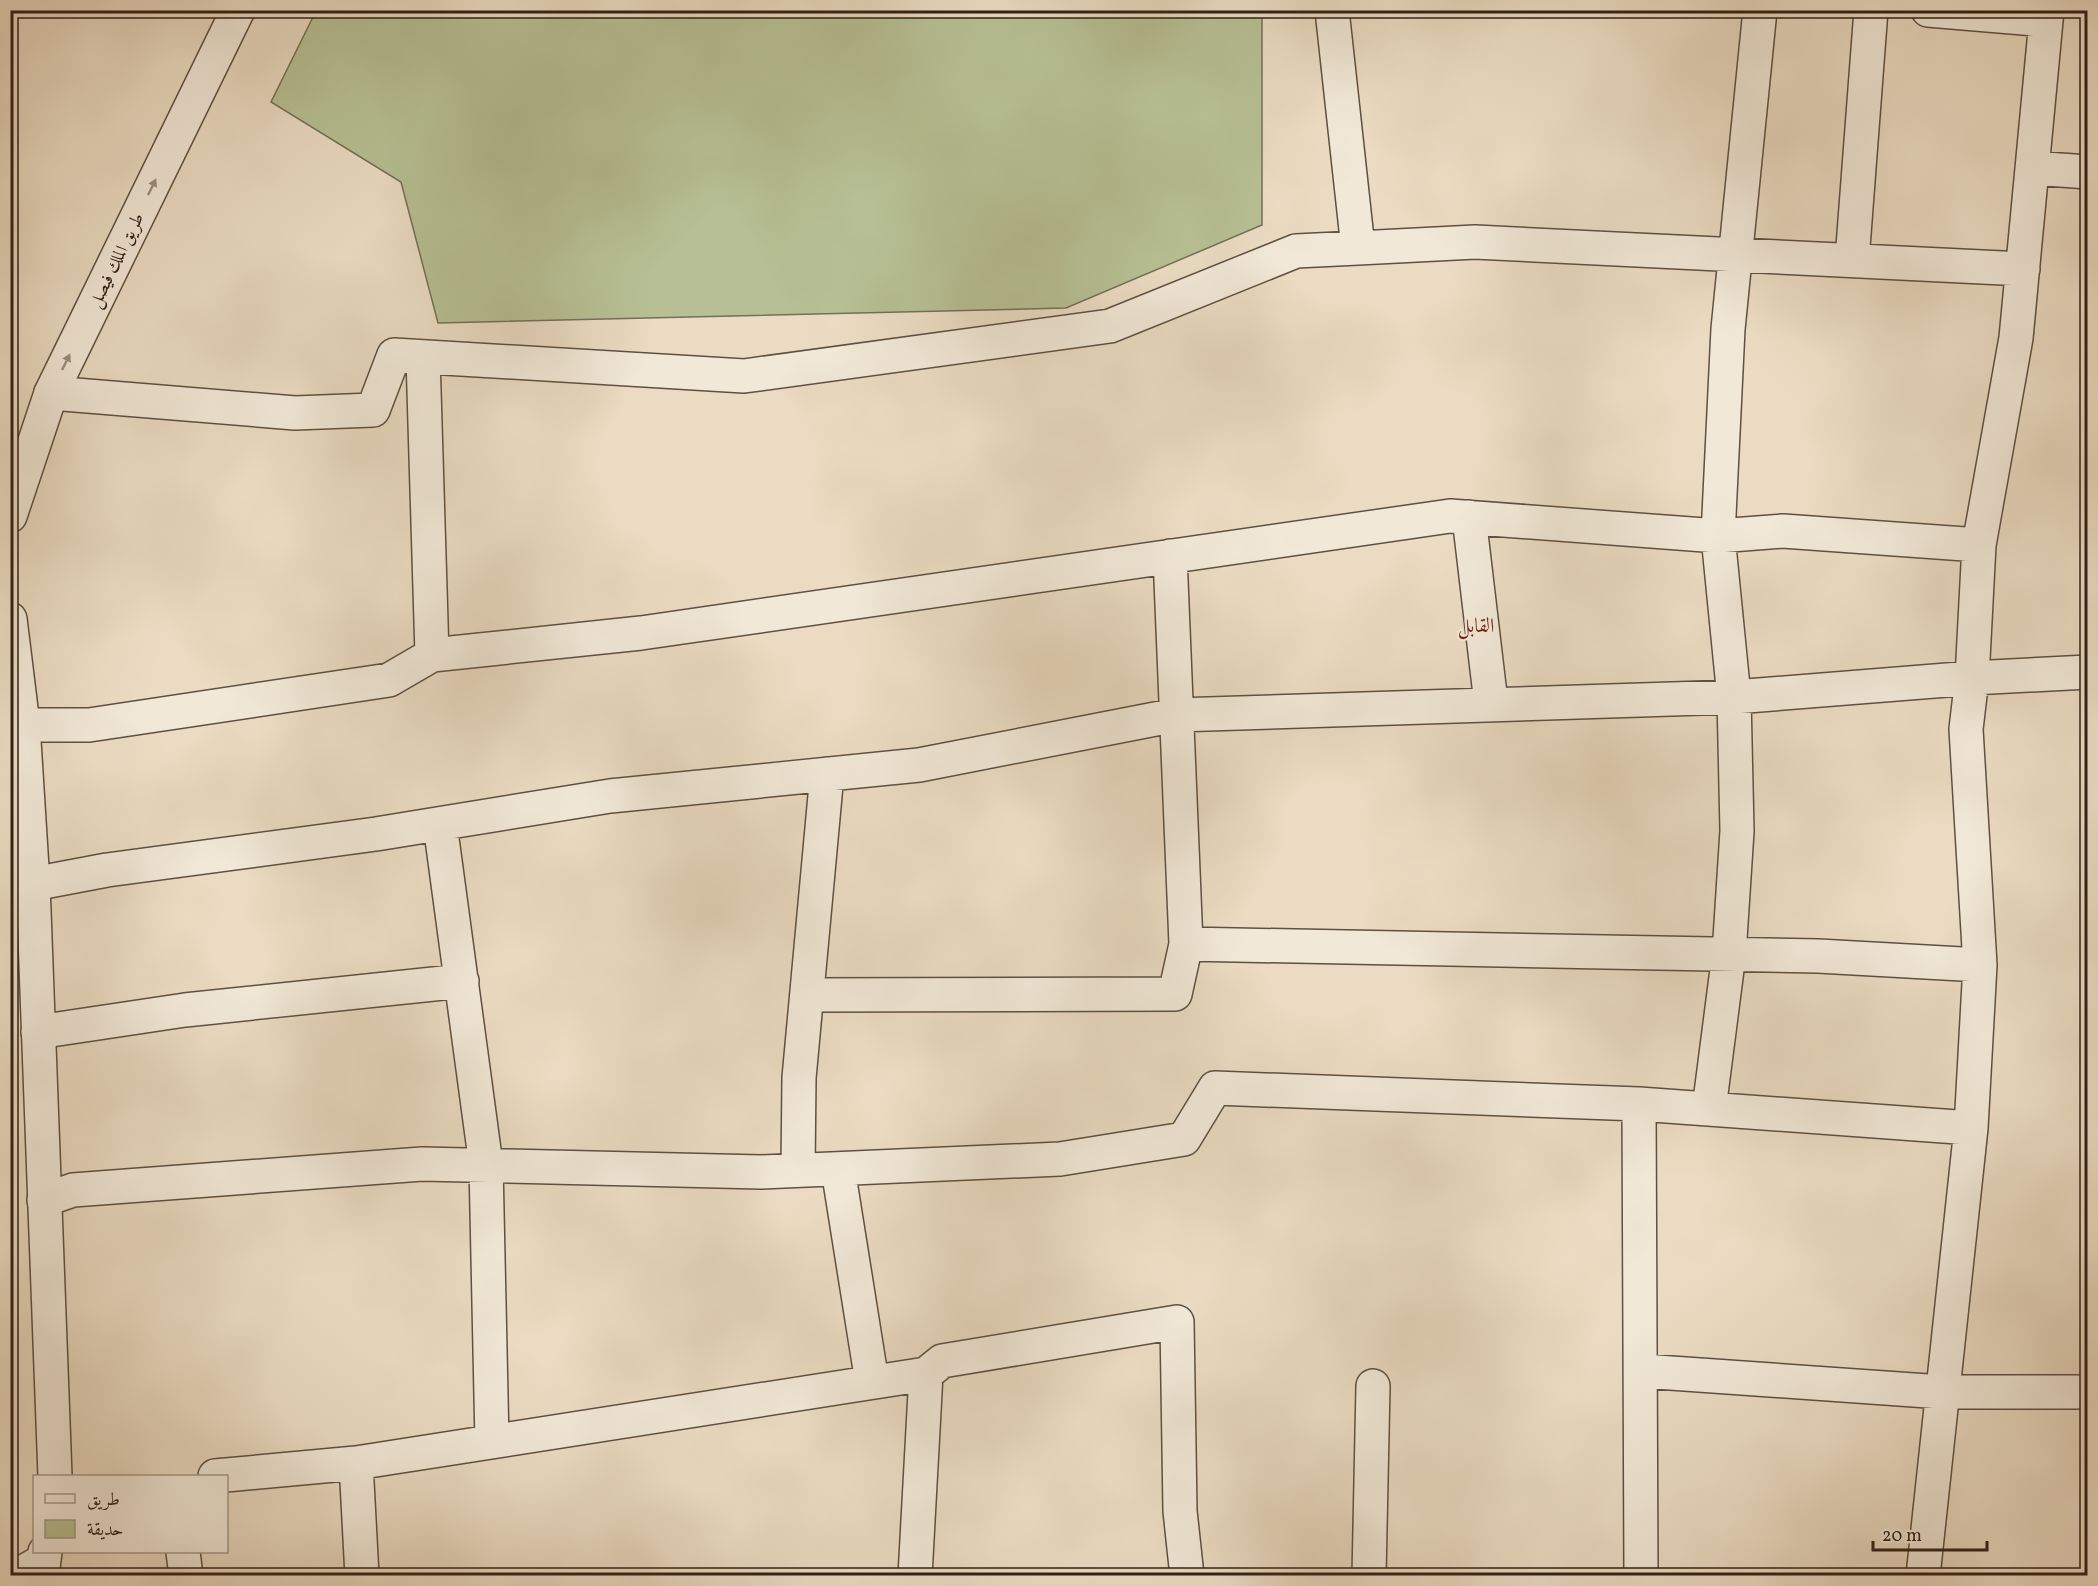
<svg xmlns="http://www.w3.org/2000/svg" width="2098" height="1586" font-family="Vollkorn,Amiri,serif">
	<style>
		.green { fill: #b6c094; stroke: #737056; stroke-width: 1.5 }
		.lines { fill: none; stroke-linecap: round; stroke-linejoin: round }
		.minor-casing { stroke: #5e5042; stroke-width: 36 }
		.tertiary-casing { stroke: #5e5042; stroke-width: 36 }
		.minor { stroke: #f1e8d7; stroke-width: 33 }
		.tertiary { stroke: #f1e8d7; stroke-width: 33 }
		.oneway { fill: #9a8e81 }
		.labels { text-anchor: middle; stroke-width: 4.5; stroke-linejoin: round; paint-order: stroke }
		.street-label { font-size: 18px; fill: #302117; stroke: #f1e8d7 }
		.neighbourhood-label { font-size: 20px; fill: #7a1f14; stroke: #f1e8d7 }
	</style>
	<rect width="100%" height="100%" fill="#eadbc2"/>
	<filter id="stains"><feTurbulence type="fractalNoise" baseFrequency=".00333" numOctaves="4"/><feColorMatrix values="0 0 0 0 .2 0 0 0 0 .09 0 0 0 0 .02 0 0 0 .5 -.17"/></filter>
	<radialGradient id="worn" r=".72"><stop offset=".6" stop-color="#630" stop-opacity="0"/><stop offset="1" stop-color="#630" stop-opacity=".3"/></radialGradient>
	<!-- green -->
	<path class="green" d="M316,11H1262V225L1066,308L438,323L401,182L271,102Z"/>
	<g class="lines">
		<!-- minor casing -->
		<g class="minor-casing">
			<path id="minor" d="M1332,10L1358,248
				M1928,10L2046,20
				M2032,168L2088,172
				M1852,260L1871,10
				M423,357L432,655
				M51,393L295,413L373,410L394,355L744,376L1110,326L1296,251L1358,248L1475,242L2023,269
				M1469,517L1491,703
				M23,725H89L389,680L432,655L641,633L1450,516L1718,536L1783,531L1979,545
				M440,824L486,1165L492,1442
				M33,884L107,870L376,834L610,796L919,765L1176,715L1734,697L1972,678L2088,672
				M1186,944L1818,956L1980,965
				M807,995L1175,994L1186,944L1170,556
				M38,1032L185,1010L462,981
				M1639,1104L1641,1576
				M1709,1109L1729,954L1737,831L1734,697L1718,536L1728,329L1760,10
				M838,1169L872,1382
				M798,1170L799,1078L827,774
				M44,1200L73,1190L422,1164L761,1172L1060,1159L1184,1139L1215,1088L1639,1104L1971,1128
				M1642,1371L1942,1392H2088
				M356,1463L362,1576
				M215,1476L356,1463L926,1374L942,1361L1177,1322L1180,1511L1187,1576
				M183,1552L186,1576
				M16,1576L43,1561
				M915,1576L926,1374
				M1369,1576L1373,1386
				M1923,1576L1971,1128L1980,965L1966,729L1972,678L1979,545L2016,338L2047,10"/>
		</g>
		<!-- tertiary casing -->
		<g class="tertiary-casing">
			<path id="tertiary" d="M10,516L51,393L238,10
				M10,619L23,725L33,884L55,1476
				M42,1576L45,1552"/>
		</g>
		<!-- minor -->
		<use href="#minor" class="minor"/>
		<!-- tertiary -->
		<use href="#tertiary" class="tertiary"/>
	</g>
	<!-- one-way arrows -->
	<defs><path id="oneway-solid" d="M-6-.8H1V-3.2L6.5 0L1 3.2V.8H-6Z" transform="scale(1.5)"/></defs>
	<g class="oneway">
		<use href="#oneway-solid" transform="translate(152 187) rotate(-64)"/>
		<use href="#oneway-solid" transform="translate(66 362) rotate(-64)"/>
	</g>
	<g class="labels">
		<!-- street labels -->
		<g class="street-label">
			<text transform="translate(116 260) rotate(-64)" y="6">طريق الملك فيصل</text>
		</g>
		<!-- neighbourhood labels -->
		<g class="neighbourhood-label">
			<text x="1476" y="632">القابل</text>
		</g>
	</g>
	<!-- margin -->
	<rect width="2098" height="1586" fill="none" stroke="#eadbc2" stroke-width="36"/>
	<rect x="12" y="12" width="2074" height="1562" fill="none" stroke="#302117" stroke-width="3"/>
	<rect x="18" y="18" width="2062" height="1550" fill="none" stroke="#302117" stroke-width="1.5"/>
	<!-- legend -->
	<rect x="33" y="1475" width="195" height="78" fill="#f1e8d7" stroke="#a4988a" stroke-width="1.5"/>
	<rect x="45" y="1494" width="30" height="9" fill="#f1e8d7" stroke="#a4988a" stroke-width="1.5"/>
	<text x="87" y="1505" font-size="18" fill="#302117">طريق</text>
	<rect x="45" y="1520" width="30" height="18" fill="#b6c094" stroke="#a4988a" stroke-width="1.5"/>
	<text x="87" y="1535" font-size="18" fill="#302117">حديقة</text>
	<!-- scale -->
	<path d="M1873 1541v9h114v-9" fill="none" stroke="#302117" stroke-width="3"/>
	<text x="1882" y="1541" font-size="18" fill="#302117" stroke="#f1e8d7" stroke-width="4.5" paint-order="stroke">20 m</text>
	<rect width="100%" height="100%" filter="url(#stains)"/>
	<rect width="100%" height="100%" fill="url(#worn)"/>
</svg>
